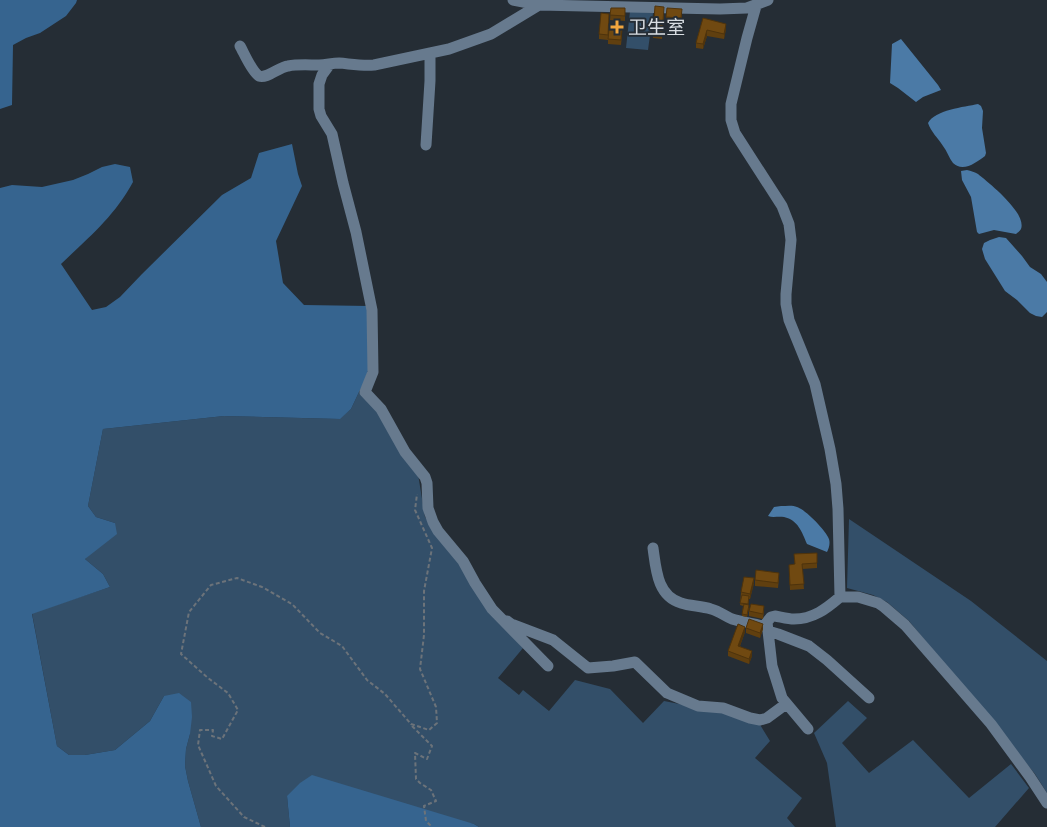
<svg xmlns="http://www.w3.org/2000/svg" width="1047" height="827" font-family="Signika,'Noto Sans SC',sans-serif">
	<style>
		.green { fill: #334f69 }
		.forest { fill: #36648f }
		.water { fill: #4b7aa6 }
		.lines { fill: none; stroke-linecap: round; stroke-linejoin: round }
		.path { stroke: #6c737a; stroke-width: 2; stroke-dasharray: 4 2.5; stroke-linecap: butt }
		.minor { stroke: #677a8e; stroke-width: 11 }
		.wall { fill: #603f0f }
		.shaded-wall { fill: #4e330c }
		.building { fill: #704911; stroke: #4e330c }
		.poi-dot { fill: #f1a63f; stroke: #252d35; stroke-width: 2 }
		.labels { text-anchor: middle; stroke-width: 4; stroke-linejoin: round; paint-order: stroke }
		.poi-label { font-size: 19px; fill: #d8dde2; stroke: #252d35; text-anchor: start }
	</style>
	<rect width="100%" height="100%" fill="#252d35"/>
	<!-- green -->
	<path class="green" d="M630,11L653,13L648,50L626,48Z
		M359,392L376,408L418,474L425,517L523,648L498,678L519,695L523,690L549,711L575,680L610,689L643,723L664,701L731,714L759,723L770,741L755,758L802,798L787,818L795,827H479L474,824L287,796L290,827H201L188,781L185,766L186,749L190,734L164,696L150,721L115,750L85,755H69L57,746L32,613L110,587L103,574L85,559L115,523L96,517L88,506L103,429L224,416L339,419L351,409Z
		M849,519L971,601L1047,661V793L1035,774L909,621L887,602L873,595L847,588Z
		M848,701L867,718L842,743L869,773L913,740L969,798L1011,764L1029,788L995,827H836L827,763L814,733Z"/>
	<!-- forest -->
	<path class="forest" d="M0,0H77L76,3L66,16L40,33L26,38L13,45L12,105L0,109Z
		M292,144L298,174L302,186L276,241L283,283L304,305L369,306V368L363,385L359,392L351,409L340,419L224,416L103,429L88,506L96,517L115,523L117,534L85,559L103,574L110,587L32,614L57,746L69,755H85L115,750L150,721L164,696L179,693L191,702L192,717L190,734L186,749L185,766L188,781L201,827H0V188L12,185L42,187L73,180L88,174L102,167L115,164L130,167L133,182C114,217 89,237 61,264L92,310L106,307L120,297L142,274L222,195L251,178L259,153Z
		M312,775L474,824L479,827H290L287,796L300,783Z"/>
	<!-- water -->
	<path class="water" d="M901,39L938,85L941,90L923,97L916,102L898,88L890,83L892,44Z
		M978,104L981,106L983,111L982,128L986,153L985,156C977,162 963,173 953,163C949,158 947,151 943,146C938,138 931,132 928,123C935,110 964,107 978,104Z
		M967,170C971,171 975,172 978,174C989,183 1027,213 1021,229C1020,231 1017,233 1016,234L994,230L979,234L977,232L971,197L962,180L961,171Z
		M999,237L1006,238L1022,256L1030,267L1041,274L1047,282V312L1042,317L1036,316L1030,313L1017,300L1005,291L985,259L982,249L984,243L990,240Z
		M781,506C786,506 793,505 797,507C806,510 824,529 828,537C831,542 829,548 827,552L807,544C802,532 798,520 784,517C778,516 773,518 768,516L774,507Z"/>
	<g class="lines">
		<!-- path -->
		<path class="path" d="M412,726L432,746L427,759L415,753L416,779L420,783L431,790L436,801L424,806L426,821L432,827
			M265,827L244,817L216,786L198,745L200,730H213L212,736L222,739L238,710L228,693L208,678L181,654L189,612L211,585L237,578L262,587L292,604L320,633L342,646L367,680L385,694L411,724L429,730L437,723L436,707L420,669L424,635V591L432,548L415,510L417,494"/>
		<!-- minor -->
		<path class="minor" d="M513,0L539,5L720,9L747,8L768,0
			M756,6L747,38L731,104V120L735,133L782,206L789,224L791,240L786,294V304L789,320L815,384L830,449L836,484L838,509L840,597
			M240,46C244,53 252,72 259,76C267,79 279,67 288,66C298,64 309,65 319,65C326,65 332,63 339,63C351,64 362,66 374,65L449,49L491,34L539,5
			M330,64L322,75L319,84V109L321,116L332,134L343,183L356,232L372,310L373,372L365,392L381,409L405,452L425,477L427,483L428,508L433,522L438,531L463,561L475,583L492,609L548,666
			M426,145L430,81V53
			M653,548C656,569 657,596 681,603C690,606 701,606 711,609C719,611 725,616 732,619C741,622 752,623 762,626
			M507,621L511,624L553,640L588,668L613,666L635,662L667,693L698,706L723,708L750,718L760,720L767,718L786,704
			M768,631L778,634L809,646L827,660L869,698
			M808,729L782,698L772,666L767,622L771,617L775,616C781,617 788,619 794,619C813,619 826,609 840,597H858L878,603L884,607L905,625L991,724L1030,777L1047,803"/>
	</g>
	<!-- wall -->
	<path class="wall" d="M611,8H625V21L610,20Z
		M667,8L682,14L681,24L666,22Z
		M664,12L662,39L653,38V33Z
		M703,18L726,29L724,39L707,36L703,49L696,48V43Z
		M609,19L608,40L599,39V34Z
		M622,35L621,45L608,44V39Z
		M817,553V568L802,569L804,589L790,590L789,570L795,564L794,554Z
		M779,578L778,588L755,586V580Z
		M754,583L750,599H749L748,605L749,608L747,617L742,616L743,606L740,605L741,592Z
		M749,611H764L763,619L749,616Z
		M746,628L763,629L760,638L746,633Z
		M745,632L740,646L752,656L749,664L728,656V651Z"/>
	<!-- shaded-wall -->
	<path class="shaded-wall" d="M726,24V29L724,39V34Z
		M707,30V36L703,49V44Z
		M754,578V583L750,599V594Z
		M763,624V629L760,638V633Z
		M745,627V632L738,651V646Z
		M752,651V656L749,664V659Z"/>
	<!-- building -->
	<path class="building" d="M655,6L664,7L662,34L653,33Z
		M611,8H625V16L610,15Z
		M667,8L682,9L681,18L666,17Z
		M601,13L609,14L608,35L599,34Z
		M703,18L726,24L724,34L707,30L703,44L696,43Z
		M609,30H622L621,40L608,39Z
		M817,553V563L802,564L804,584L790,585L789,565L795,564L794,554Z
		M756,570L779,573L778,583L755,580Z
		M744,577L754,578L750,594L741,592Z
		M742,595L749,596L748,604L740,603Z
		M744,604L749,605L747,615L742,614Z
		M751,604L764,606L763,614L749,611Z
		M749,619L763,624L760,633L746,628Z
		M738,624L745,627L738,646L752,651L749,659L728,651Z"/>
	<!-- markers -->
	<path class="poi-dot" d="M614.5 19.5h5v5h5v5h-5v5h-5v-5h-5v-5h5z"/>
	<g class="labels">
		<!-- poi labels -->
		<g class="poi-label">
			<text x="628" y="34">卫生室</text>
		</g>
	</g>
</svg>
